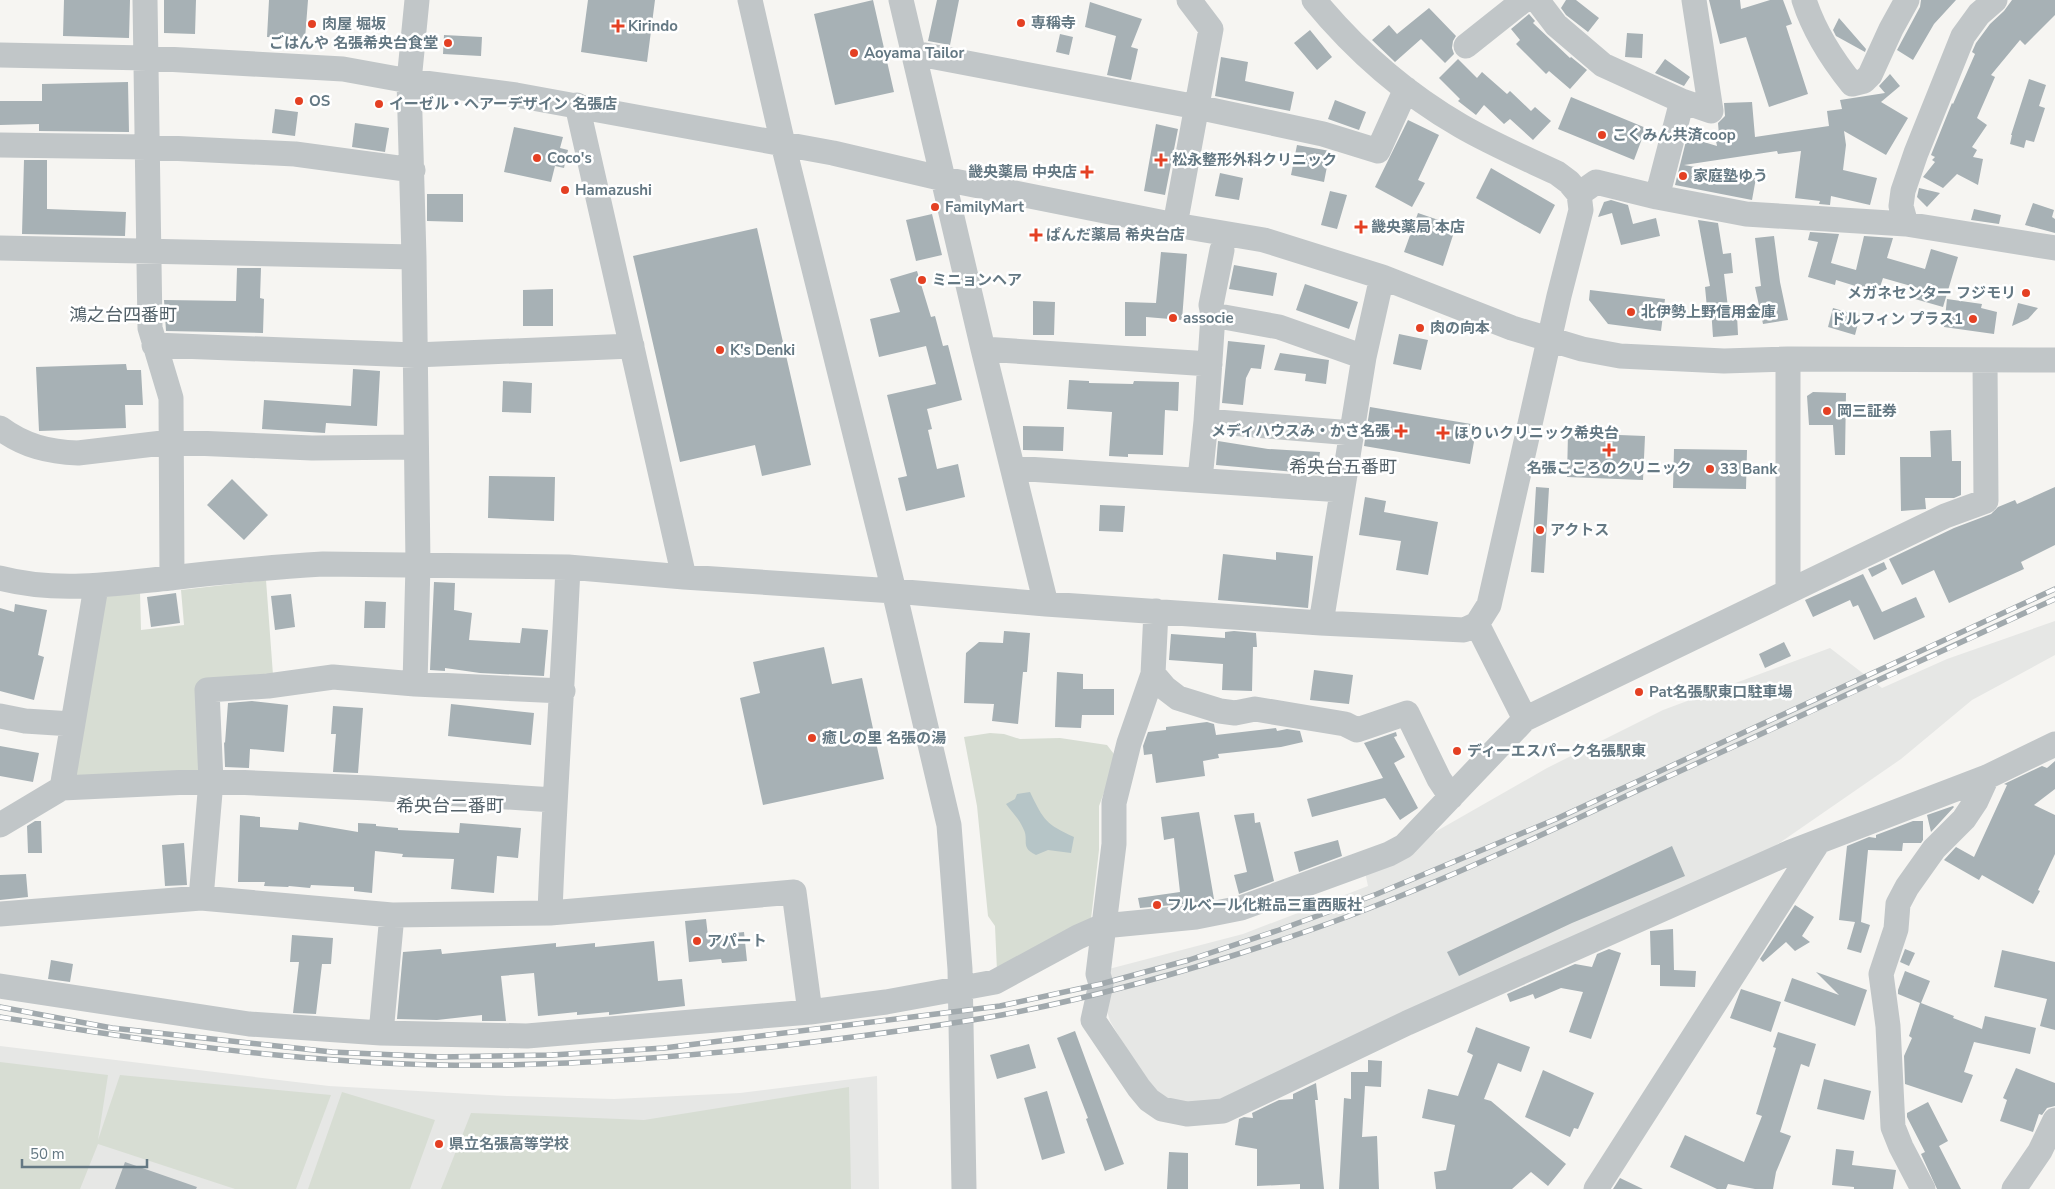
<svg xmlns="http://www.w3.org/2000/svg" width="2055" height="1189" font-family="'Nunito Sans','Noto Sans JP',sans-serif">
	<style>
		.built { fill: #e6e7e5 }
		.green { fill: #d7ddd3 }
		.water { fill: #b6c5c7 }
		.building { fill: #a7b1b5 }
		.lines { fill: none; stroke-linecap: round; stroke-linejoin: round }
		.minor { stroke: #c1c6c8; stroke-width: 25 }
		.rail-casing { stroke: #a1a9ad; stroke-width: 5.5 }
		.rail { stroke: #fff; stroke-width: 4; stroke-dasharray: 11; stroke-linecap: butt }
		.poi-dot { fill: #e44023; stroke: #fff; stroke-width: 2 }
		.labels { text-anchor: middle; stroke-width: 5; stroke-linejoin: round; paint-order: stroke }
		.poi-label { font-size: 15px; font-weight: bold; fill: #647883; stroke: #fff; text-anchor: start }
		.quarter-label { font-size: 18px; fill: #526068; stroke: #fff }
	</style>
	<rect width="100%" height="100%" fill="#f6f5f2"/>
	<!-- built -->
	<path class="built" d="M2055,621V655L1972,700L1901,759L1775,846L1209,1104L1166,1105L1127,1050L1110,1021L1104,1001L1105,970L1243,934L1368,886L1365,872L1547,768L1663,710L1830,648L1882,688L1947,659Z
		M0,1046L329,1086L507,1096L614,1099L740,1093L877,1076L879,1189H0Z"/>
	<!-- green -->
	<path class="green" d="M266,580L273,675L205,685V778H71L100,594L140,592L141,630L184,625L181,590Z
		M990,733L1004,734L1020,739L1060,738L1107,745L1117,758L1099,806V850L1091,919L997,971L995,926L988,916L977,806L964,737Z
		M0,1062L108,1075L98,1140L120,1075L331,1095L296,1189H235L98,1144L80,1189H0Z
		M849,1087L851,1189H441L471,1113L644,1120Z
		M342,1092L435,1120L410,1189H308Z"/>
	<!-- water -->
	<path class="water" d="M1030,792C1044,821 1046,824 1074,837L1071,853L1048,850L1036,855C1019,847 1030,840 1023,828C1019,819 1012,812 1006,804L1015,799L1017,794Z"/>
	<!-- building -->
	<path class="building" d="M64,0H130L129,38L63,36Z
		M164,0H196L195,34L164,33Z
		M269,0H308L305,39L267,37Z
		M588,0H655L647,62L581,52Z
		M873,0L894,92L835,105L814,14Z
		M937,0H959L950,45L928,41Z
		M1566,0H1576L1599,18L1588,32L1566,15L1561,8Z
		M1709,0H1740L1741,9L1770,0H1783L1792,24L1786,26L1808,94L1769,107L1746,37L1720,44Z
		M1921,0H1956L1934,24L1913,60L1897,50L1920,7Z
		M2012,0H2055V15L2025,45L2020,40L1991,75L1995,77L1977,118L1987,125L1972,147L1977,150L1973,157L1983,159L1978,185L1957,174L1943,188L1923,177L1935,162L1932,160L1935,157L1931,155L1952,103L1953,104L1975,54L1972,52L1976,43L1990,24L2004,11Z
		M1090,2L1142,19L1131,47L1138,49L1131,80L1107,75L1116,36L1085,27Z
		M1429,8L1456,36L1453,41L1452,48L1454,54L1445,63L1421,39L1395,62L1372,40L1389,25L1397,34Z
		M1529,14L1535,21L1533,23L1570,58L1571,57L1587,70L1570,89L1549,71L1546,74L1516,44L1520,40L1511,29Z
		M1839,18L1866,49L1865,52L1836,36L1833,30Z
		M1310,30L1332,57L1317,70L1294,43Z
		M1627,33L1643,34L1642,58L1625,57Z
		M1060,34L1073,37L1069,55L1056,52Z
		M444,35L482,37L481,56L443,54Z
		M1221,57L1248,62L1245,81L1294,92L1290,111L1215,96Z
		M1458,59L1477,78L1482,72L1507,94L1510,91L1531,111L1535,107L1551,121L1533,140L1510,119L1504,124L1484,105L1476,115L1458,101L1460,99L1439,78Z
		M1665,59L1690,77L1684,86L1655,73Z
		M1890,74L1900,86L1881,102L1908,118L1886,155L1844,131L1846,145L1843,170L1877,178L1870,205L1831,196L1830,205L1819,204L1820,201L1795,198L1801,151L1778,154L1777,151L1684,165L1756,178L1752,200L1675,185L1687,137L1717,146L1715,136L1719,135L1718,123L1725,116L1724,103L1752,102L1755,137L1829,126L1827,111L1842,109L1840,100L1885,93L1879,86Z
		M2029,79L2046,85L2039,106L2045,108L2034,142L2026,140L2024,148L2010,144L2012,135H2011Z
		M128,82L129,132L39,131V124L0,125V101H42V84Z
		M1571,97L1646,128L1634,160L1558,129Z
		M1335,100L1366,112L1359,130L1328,119Z
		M275,109L298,112L295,136L272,133Z
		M1408,120L1439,135L1418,180L1425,183L1412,207L1375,187Z
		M355,123L389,128L385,152L352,147Z
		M1156,124L1178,129L1165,195L1144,191Z
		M514,127L563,137L560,148L568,150L564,168L555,166L551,182L504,172Z
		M1297,145L1330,151L1324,182L1291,175Z
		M24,160H47V209L126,212L125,236L22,234Z
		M1491,168L1555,205L1540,234L1476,198Z
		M1220,173L1243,178L1239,200L1215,196Z
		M1919,188L1940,193L1927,207L1917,197Z
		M1330,191L1347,195L1337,229L1321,225Z
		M427,194H463V222L427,221Z
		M1611,200L1628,205L1633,224L1656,218L1660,236L1621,245L1612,213L1598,217L1604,202Z
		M2033,203L2054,210L2052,217L2055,219V233L2025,225Z
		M1974,209L2001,215L1999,224L1971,220Z
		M1418,213L1456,226L1443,266L1404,252Z
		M932,214L942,255L916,261L906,220Z
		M1698,220L1718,223L1723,254L1731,253L1733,273L1724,274L1729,316L1737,315L1738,335L1713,337L1711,308H1707L1705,287L1710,286Z
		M757,228L811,465L762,476L755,445L680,462L633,256Z
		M1810,232L1839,234L1831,263L1856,270L1864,236L1893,238L1887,258L1925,269L1931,249L1958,257L1943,307L1915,299L1918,288L1883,278L1878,293L1836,280L1835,285L1808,277L1818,242L1808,240Z
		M1774,236L1780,282L1788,320L1763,324L1755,287L1761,286L1755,238Z
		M1161,252L1187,254L1182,320L1146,317V336H1125V302L1156,303Z
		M1234,265L1277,273L1273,296L1229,289Z
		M237,268H261L260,298L264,299L263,333L166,331L164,300L236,301Z
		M917,271L931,317L935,316L943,346L948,345L962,400L927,409L932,429L928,430L937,469L958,464L965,497L906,511L898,478L907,476L887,395L936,384L926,346L879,357L870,319L900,312L890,279Z
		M1305,284L1358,302L1349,329L1296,310Z
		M553,289V326H523V290Z
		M1590,290L1665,299L1661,331L1608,324L1589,300Z
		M1947,299L1982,304L1981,308L1997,312L1994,334L1944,327Z
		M1033,301L1055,302L1054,335H1033Z
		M2018,303L2038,308L2028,319L2012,326Z
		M1833,308L1860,316L1855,335L1828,327Z
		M1399,334L1428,340L1421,370L1393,364Z
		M1228,341L1265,345L1261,369L1251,368L1246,378L1243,405L1222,403Z
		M1280,353L1329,360L1326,384L1305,381L1306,374L1274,370Z
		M126,364L127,370H141L143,405H125L126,428L39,431L36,367Z
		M353,369L380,371L377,426L326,423L325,433L262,429L264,400L351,406Z
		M1069,380L1089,381V383L1133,384L1134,381L1179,382L1178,411L1165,410L1163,455L1128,454V457L1109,456L1112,412L1067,409Z
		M503,381L532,383L531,413L502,412Z
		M1813,392L1846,393L1845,455H1835L1833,425H1809L1807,396Z
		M1370,407L1477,425L1470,464L1364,446Z
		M1023,426L1064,427L1063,451L1023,450Z
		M1951,430L1952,461H1961V495L1954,498H1925L1926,509L1901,511L1900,457H1931L1930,431Z
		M1568,433L1645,436L1643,480L1567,477Z
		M1218,441L1268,449L1320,452L1317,474L1216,465Z
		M1674,449L1747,450L1746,489L1673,488Z
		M489,476L555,477L554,521L488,518Z
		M232,479L268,515L244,540L207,505Z
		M1536,487L1549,488L1544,573L1531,572Z
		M2055,487V545L2021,562L2024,569L1949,603L1934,570L1902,585L1889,559L1954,528L1991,514L1998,507L2015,500L2017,504Z
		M1365,497L1386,501L1384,512L1438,522L1428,575L1396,570L1401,541L1359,535Z
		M1100,505L1125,506L1123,532L1099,531Z
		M1276,552L1313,556L1308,608L1218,600L1223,554L1276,560Z
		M1884,562L1887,569L1872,577L1868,569Z
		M1863,574L1882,612L1916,597L1925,617L1874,640L1858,605L1853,607L1850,600L1813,617L1805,600Z
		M434,582L455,583L454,610L472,613L469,640L520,643L522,628L548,630L544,676L480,673L445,668V671L430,670Z
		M176,593L180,623L151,627L147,597Z
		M291,594L295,627L275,630L271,596Z
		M365,601L386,602L385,628H364Z
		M15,604L47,610L38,655L44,657L34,700L0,691V608L14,612Z
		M1004,631L1030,633L1027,672H1023L1018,724L992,721L994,704L964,703L966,653L979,642L1003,643Z
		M1234,631L1256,633L1257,647H1253L1252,691L1222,690L1223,664L1169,660L1171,634L1225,638V632Z
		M1784,642L1791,656L1765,668L1759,654Z
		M824,647L832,684L862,678L884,779L763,805L740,698L760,693L753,662Z
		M1314,670L1353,675L1349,704L1310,700Z
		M1057,672L1083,674V689H1114V715H1082L1081,728L1055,727Z
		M252,701L288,705L284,752L250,749L249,768L225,767L224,742L225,743L228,703Z
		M451,704L534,713L531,745L448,736Z
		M333,706L363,708L358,773L333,772L336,734H331Z
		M1207,722L1214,724L1216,735L1276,728L1277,731L1287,729L1300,731L1303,742L1281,747L1218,754L1219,758L1203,761L1205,776L1156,783L1152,754L1144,755L1143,746L1148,732L1166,730V727Z
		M1396,732L1397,736L1394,737L1405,757L1394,763L1418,808L1400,820L1385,798L1312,817L1307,799L1383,778L1364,743Z
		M0,746L39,753L33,782L0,776Z
		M2055,761V789L2034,805L2055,815V854L2038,890L2040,891L2033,904L1982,875L1979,880L1944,860L1956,847L1974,857L2007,785L2004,784L2042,766L2047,768Z
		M1953,806L1954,807L1931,832L1927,815Z
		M1199,812L1214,899L1194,903L1140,908L1138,898L1180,892L1174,838L1164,840L1161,817Z
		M1254,813L1255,823L1260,822L1274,881L1239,894L1234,875L1247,872L1234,815Z
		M240,815L260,817V827L298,830L299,822L358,832V823L376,824V826L398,828V830L459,833L460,823L521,828L518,858L497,856L494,893L451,889L454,859L402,857L403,854L375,851L372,893L354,891V887L311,885L310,888L289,886L288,887L264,886L265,882H238Z
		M35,821H41L42,853H28L27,826Z
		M1913,821H1923V840L1921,843H1903L1902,851L1868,850L1861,922L1870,925L1861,953L1847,949L1855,922L1839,920L1847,846L1869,837L1876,838V835Z
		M1338,840L1342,856L1299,872L1294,852Z
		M184,843L187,885L165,886L162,845Z
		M1672,846L1685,876L1572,923L1459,976L1447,952Z
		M26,874L28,897L0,900V875Z
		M1795,905L1814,917L1802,936L1810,942L1795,951L1786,942L1763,962L1760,959Z
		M706,919L708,936L744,932L747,961L722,963L721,959L689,962L685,921Z
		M1673,929L1674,970L1696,971L1695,987L1660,986V965H1651L1650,931Z
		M292,935L333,938L331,964H322L316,1014L293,1013L299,962H290Z
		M654,941L658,981L682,979L685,1006L609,1015V1012L577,1015V1012L538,1016L534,973L501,976L506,1021H482V1015L437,1020L397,1019L403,952L441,949L442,954L556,943V947L595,943V947Z
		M1609,949L1621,953L1591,1039L1569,1032L1583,992L1561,988L1535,999L1533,994L1510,1002L1507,994L1575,964L1592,967L1597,954Z
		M1905,949L1915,953L1909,966L1900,962Z
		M2002,950L2055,962V1030L2040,1026L2047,999L1994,987Z
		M51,960L73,964L70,982L48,979Z
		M1905,971L1930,981L1921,1003L1954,1016L1953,1018L1982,1029L1985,1016L2036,1028L2030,1054L1974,1042L1964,1072L1973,1075L1962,1103L1905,1084L1904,1056L1912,1038L1909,1036L1920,1003L1898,994V990Z
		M1816,972L1867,990L1855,1026L1784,1001L1792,978L1839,995Z
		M1741,989L1781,1002L1771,1032L1730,1018Z
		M1476,1027L1530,1047L1521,1072L1498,1063L1484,1099L1491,1101L1566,1164L1548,1186L1531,1172L1512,1189H1436L1434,1172L1446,1170L1455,1125L1422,1118L1428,1089L1458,1096L1473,1055L1467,1052Z
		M1075,1031L1124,1164L1105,1171L1086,1119L1088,1118L1057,1038Z
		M1778,1032L1816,1044L1809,1067L1801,1064L1780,1132L1791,1136L1776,1172L1773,1189H1755L1728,1184L1726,1189H1717L1670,1167L1685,1135L1744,1162L1762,1116L1756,1114L1776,1048L1773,1047Z
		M1029,1044L1036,1068L997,1079L990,1055Z
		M1368,1060L1382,1061L1381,1087L1365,1086L1362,1137L1377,1136L1379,1189H1339L1344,1098L1351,1099V1072H1368Z
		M2016,1068L2055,1083V1106L2047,1108L2042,1115L2039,1114L2033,1132L2000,1121L2007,1100L2003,1098Z
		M1543,1070L1594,1093L1578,1129L1574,1128L1570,1137L1525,1117Z
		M1824,1079L1871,1091L1864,1120L1817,1109Z
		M1316,1083L1318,1100H1315L1324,1189H1300V1184L1257,1186V1149L1235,1145L1239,1119L1244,1117L1253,1118L1252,1113L1279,1100L1293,1099V1094Z
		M1047,1091L1065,1153L1042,1160L1024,1098Z
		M1928,1102L1948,1141L1939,1146L1961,1189H1937L1921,1154L1925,1152L1907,1117V1113Z
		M1836,1149L1854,1151L1852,1165L1896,1170L1893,1189H1854V1187L1832,1185Z
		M1169,1152L1188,1153V1189H1167Z
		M125,1162L197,1187L196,1189H115Z
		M1620,1178L1643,1189H1613Z"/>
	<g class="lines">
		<!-- minor -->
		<path class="minor" d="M145,0L150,328L171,398L172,578
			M750,0L783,144L894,591L949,825L960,969L964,1189
			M901,0L983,349L1046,604
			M1537,0L1556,25L1603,65L1682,101L1711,111L1694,0
			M1804,0C1814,31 1831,58 1852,84L1864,81L1870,75L1891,29L1907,0
			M1466,46L1524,0
			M914,53L1197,107L1323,134L1378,151L1406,89
			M0,55L147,58L343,69L409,81L516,95L833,153L944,179L1175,225L1264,240L1382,277L1512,328L1582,349L1620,356L1724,361L1788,359L2055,360
			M577,105L684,577
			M0,145L147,147L295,154L413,170
			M1579,194L1596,182L1657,197L1746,214L1906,224L2055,248
			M1657,197L1682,101
			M1906,224L1901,206L1903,191L1916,153L1963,36L1979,14L1995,0
			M1175,225L1211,29L1189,0
			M0,248L414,257
			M1213,315L1279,327L1364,357
			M154,345L415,355L632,346
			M983,349L1210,364
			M1788,359V591
			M1206,421L1352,433
			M0,428C24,446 49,452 78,453L171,442L312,448L416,447
			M1013,468L1342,490
			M1200,479L1206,421L1213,315L1211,305L1222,250
			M0,578C57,593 113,584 170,578C221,572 272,567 323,564L568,567L684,577L894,591L1046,604L1321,623L1464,630L1477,624L1489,605L1559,296L1581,210L1579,194L1569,182L1557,173C1525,158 1492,144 1461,126C1404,93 1356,51 1314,0
			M1156,611L1153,674L1129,743L1114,803V844L1098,974L1101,984L1093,1020L1139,1088L1149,1100L1162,1109L1187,1114L1223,1111L1407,1023L1791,852L1987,777L2055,744
			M1321,623L1364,357L1382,277
			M1477,624L1525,719
			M1153,674L1165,688L1178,698L1220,711L1235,713L1255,709L1345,724L1357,730L1407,713L1439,779L1451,797
			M415,684L418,564L414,257L409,81L417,0
			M0,716L25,721L72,724
			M62,788L96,587
			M0,825L62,788L211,781L369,788L554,800
			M201,898L211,781L207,690L268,686L333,677L415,684L563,691
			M550,913C554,798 563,683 568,567
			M0,914L201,898L392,915L550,913L794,892L810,1012
			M0,986L249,1024L381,1033L527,1036L810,1012L886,1002L995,982L1078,937L1103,926L1196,917L1241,908L1389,854L1404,846L1525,719L1945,516L1986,501L1985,361
			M381,1033L392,915
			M1596,1189L1817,844
			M1923,1189L1901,1147L1893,1127L1888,1026L1881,974L1896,929L1898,904L1907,887L1934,849L1964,819L1976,801L1987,777
			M2014,1189L2040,1151L2055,1120"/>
		<!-- rail casing -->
		<g class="rail-casing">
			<path id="rail" d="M0,1007L112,1028L332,1052L440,1057L552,1055L664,1048L1000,1006L1101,984L1189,960L1279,930L1377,894L1556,819L2055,589
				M0,1017C145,1041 292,1062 439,1065C550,1067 661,1059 772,1047C847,1038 921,1029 996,1016C1094,998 1192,970 1287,938C1413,896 1533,839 1654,783C1788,722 1922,661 2055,599"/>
		</g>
		<!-- rail -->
		<use href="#rail" class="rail"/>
	</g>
	<!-- markers -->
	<g class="poi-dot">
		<circle cx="1021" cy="23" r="5"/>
		<circle cx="312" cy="24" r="5"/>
		<path d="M615.5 18.5h5v5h5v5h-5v5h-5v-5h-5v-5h5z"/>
		<circle cx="448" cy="43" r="5"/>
		<circle cx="854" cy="53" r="5"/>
		<circle cx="299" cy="101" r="5"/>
		<circle cx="379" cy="104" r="5"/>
		<circle cx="1602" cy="135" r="5"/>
		<circle cx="537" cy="158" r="5"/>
		<path d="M1158.5 152.5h5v5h5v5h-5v5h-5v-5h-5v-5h5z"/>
		<path d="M1084.5 164.5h5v5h5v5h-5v5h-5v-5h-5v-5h5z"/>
		<circle cx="1683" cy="176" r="5"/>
		<circle cx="565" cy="190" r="5"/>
		<circle cx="935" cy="207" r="5"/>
		<path d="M1358.5 219.5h5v5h5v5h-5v5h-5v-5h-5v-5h5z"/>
		<path d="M1033.5 227.5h5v5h5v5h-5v5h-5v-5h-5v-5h5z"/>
		<circle cx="922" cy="280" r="5"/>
		<circle cx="2026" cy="293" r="5"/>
		<circle cx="1631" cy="312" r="5"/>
		<circle cx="1173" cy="318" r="5"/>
		<circle cx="1973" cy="319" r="5"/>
		<circle cx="1420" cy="328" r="5"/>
		<circle cx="720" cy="350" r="5"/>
		<circle cx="1827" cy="411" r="5"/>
		<path d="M1398.5 423.5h5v5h5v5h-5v5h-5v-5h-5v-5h5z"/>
		<path d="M1440.5 425.5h5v5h5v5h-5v5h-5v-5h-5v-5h5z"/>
		<path d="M1606.5 442.5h5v5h5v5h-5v5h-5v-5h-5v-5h5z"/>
		<circle cx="1710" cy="469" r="5"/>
		<circle cx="1540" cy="530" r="5"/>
		<circle cx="1639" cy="692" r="5"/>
		<circle cx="812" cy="738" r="5"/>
		<circle cx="1457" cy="751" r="5"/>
		<circle cx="1157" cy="905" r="5"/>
		<circle cx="697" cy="941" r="5"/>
		<circle cx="439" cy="1144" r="5"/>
	</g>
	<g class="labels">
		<!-- poi labels -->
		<g class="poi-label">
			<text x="1031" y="28">専稱寺</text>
			<text x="322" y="29">肉屋 堀坂</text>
			<text x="628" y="31">Kirindo</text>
			<text x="438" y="48" text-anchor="end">ごはんや 名張希央台食堂</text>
			<text x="864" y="58">Aoyama Tailor</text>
			<text x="309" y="106">OS</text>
			<text x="389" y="109">イーゼル・ヘアーデザイン 名張店</text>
			<text x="1612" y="140">こくみん共済coop</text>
			<text x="547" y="163">Coco's</text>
			<text x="1172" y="165">松永整形外科クリニック</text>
			<text x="1077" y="177" text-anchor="end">畿央薬局 中央店</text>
			<text x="1693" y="181">家庭塾ゆう</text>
			<text x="575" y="195">Hamazushi</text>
			<text x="945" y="212">FamilyMart</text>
			<text x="1371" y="232">畿央薬局 本店</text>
			<text x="1046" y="240">ぱんだ薬局 希央台店</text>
			<text x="932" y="285">ミニョンヘア</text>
			<text x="2016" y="298" text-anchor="end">メガネセンター フジモリ</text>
			<text x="1641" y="317">北伊勢上野信用金庫</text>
			<text x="1183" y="323">associe</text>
			<text x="1963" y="324" text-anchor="end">ドルフィン プラス1</text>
			<text x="1430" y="333">肉の向本</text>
			<text x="730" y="355">K's Denki</text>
			<text x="1837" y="416">岡三証券</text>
			<text x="1390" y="436" text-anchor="end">メディハウスみ・かさ名張</text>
			<text x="1454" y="438">ほりいクリニック希央台</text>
			<text x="1609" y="473" text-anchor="middle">名張こころのクリニック</text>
			<text x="1720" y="474">33 Bank</text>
			<text x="1550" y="535">アクトス</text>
			<text x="1649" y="697">Pat名張駅東口駐車場</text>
			<text x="822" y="743">癒しの里 名張の湯</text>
			<text x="1467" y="756">ディーエスパーク名張駅東</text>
			<text x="1167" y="910">フルベール化粧品三重西販社</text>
			<text x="707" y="946">アパート</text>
			<text x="449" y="1149">県立名張高等学校</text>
		</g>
		<!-- quarter labels -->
		<g class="quarter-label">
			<text x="123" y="321">鴻之台四番町</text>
			<text x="1343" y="473">希央台五番町</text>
			<text x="450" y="812">希央台二番町</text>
		</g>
	</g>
	<!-- scale -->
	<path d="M22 1159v8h125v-8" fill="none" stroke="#647883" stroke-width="2.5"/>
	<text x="30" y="1159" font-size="15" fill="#647883" stroke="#ffffff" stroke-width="4" paint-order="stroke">50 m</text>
</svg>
